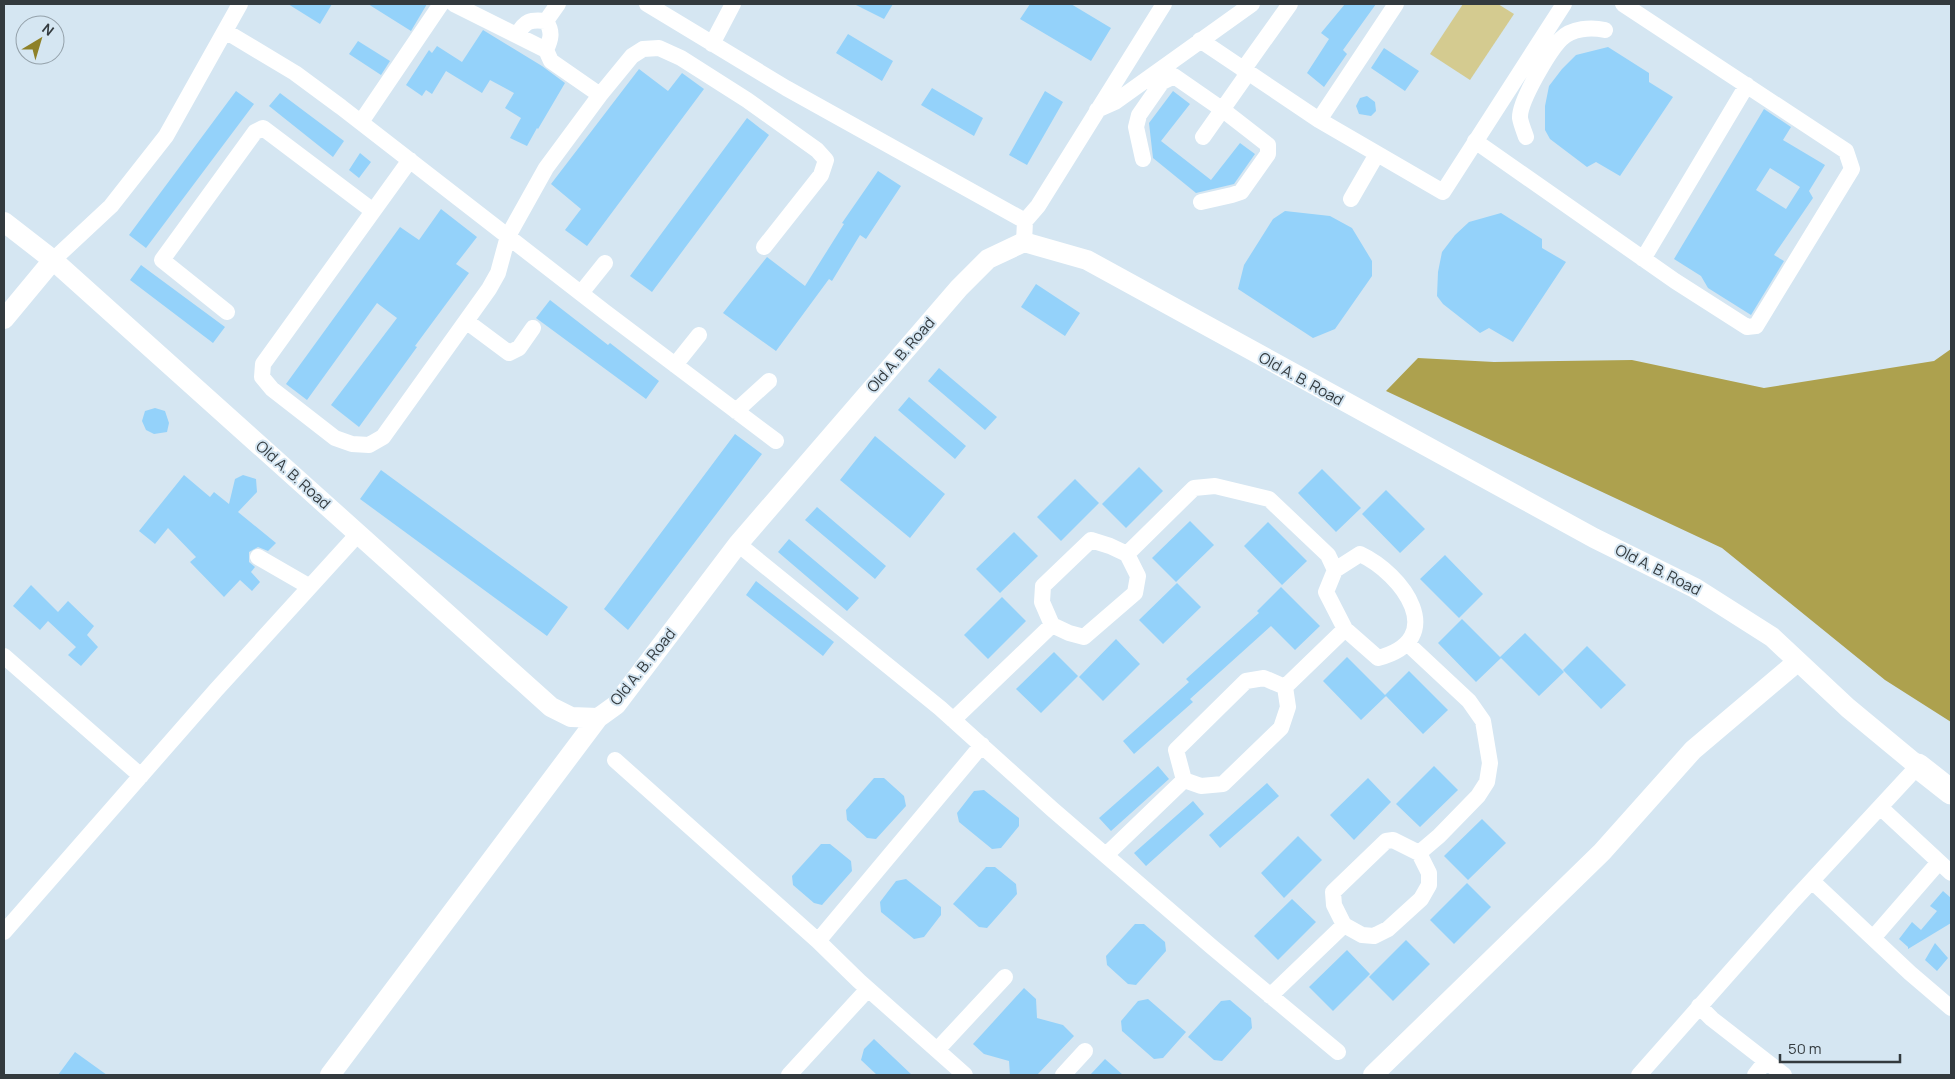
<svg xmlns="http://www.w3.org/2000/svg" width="1955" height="1079" font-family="Manrope,sans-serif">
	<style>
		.green { fill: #d4cb90 }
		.forest { fill: #ada14e }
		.building { fill: #94d2fa; fill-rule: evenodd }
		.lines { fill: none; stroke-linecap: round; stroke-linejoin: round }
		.minor { stroke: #fff; stroke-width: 16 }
		.tertiary { stroke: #fff; stroke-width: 20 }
		.primary { stroke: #fff; stroke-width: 25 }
		.labels { text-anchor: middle; stroke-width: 4; stroke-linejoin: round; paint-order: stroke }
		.street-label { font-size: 15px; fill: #333a3e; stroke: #d5e6f2 }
	</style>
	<rect width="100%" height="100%" fill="#d5e6f2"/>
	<!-- green -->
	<path class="green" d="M1463,4H1498L1514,14L1470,80L1430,54Z"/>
	<!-- forest -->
	<path class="forest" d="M1951,349V722L1885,680L1722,548L1386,391L1418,358L1494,362L1632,360L1764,388L1934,361Z"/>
	<!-- building -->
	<path class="building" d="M288,4H332L320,24Z
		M368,4H427L411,31Z
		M854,4H893L884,19Z
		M1030,4H1071L1111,28L1091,61L1020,19Z
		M1345,4H1376L1343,50L1347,54L1324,87L1307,73L1329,39L1321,33Z
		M483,30L542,66L565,83L538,129L537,128L527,146L510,138L521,118L505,108L514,93L490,80L482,93L446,71L432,94L426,90L422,96L406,85L429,50L432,53L437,46L462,62Z
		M848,34L893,61L882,81L836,53Z
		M358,41L390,61L381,75L349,54Z
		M1608,47L1649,73V82L1673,97L1620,176L1596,162L1587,167L1550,139L1545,130V106L1549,86L1562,69L1576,55Z
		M1384,48L1419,71L1405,91L1371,68Z
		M639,69L668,91L682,73L704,89L587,246L565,230L581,209L551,184Z
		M932,88L983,118L974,136L921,105Z
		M236,91L254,104L146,248L129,235Z
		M1045,91L1063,102L1027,165L1009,155Z
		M1173,91L1190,104L1161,141L1211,180L1240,143L1255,154L1234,184L1196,193L1153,158L1149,123Z
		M280,93L344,141L333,157L269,106Z
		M1367,96L1375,102L1376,111L1371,116L1359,114L1356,106L1360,98Z
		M1764,109L1791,127L1783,140L1825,165L1809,191L1813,198L1774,255L1784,261L1751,315L1708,288L1701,276L1674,259ZM1770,168L1800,187L1786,209L1756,190Z
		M747,118L769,135L652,292L630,276Z
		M360,153L371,162L359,178L349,170Z
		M878,171L901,186L866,239L860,235L832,281L829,279L776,351L723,313L767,257L805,286L844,224L842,223Z
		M441,209L477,237L456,264L469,273L415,346L417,347L359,427L331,405L397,318L377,303L307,400L286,384L400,227L419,240Z
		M1285,211L1330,216L1352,228L1372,261V276L1335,329L1313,338L1238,289L1244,265L1273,219Z
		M1501,213L1542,239V248L1566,262L1513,342L1489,328L1480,333L1443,304L1437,296L1438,272L1442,252L1455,235L1469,222Z
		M141,265L225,327L213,343L130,280Z
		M1036,284L1080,313L1065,336L1021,307Z
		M550,300L608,345L610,343L659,381L646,399L536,318Z
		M939,368L997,417L985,430L928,381Z
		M909,397L966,446L955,459L898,410Z
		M155,408L165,411L169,423L167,432L154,434L146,430L142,421L145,411Z
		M735,434L762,454L628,630L604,609Z
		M875,436L945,494L910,538L840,480Z
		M1139,467L1163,491L1126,528L1102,504Z
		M1322,469L1361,508L1336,532L1298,493Z
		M381,470L568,607L547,636L360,499Z
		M184,475L210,497L214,492L229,504L235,479L243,475L256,479L257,492L238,512L276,543L268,551L258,547L249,552V562L255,567L251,572L260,582L252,591L240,580L224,597L190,562L196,557L168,528L155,544L139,531Z
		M1075,479L1099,503L1061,541L1037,517Z
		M1386,490L1425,529L1400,553L1362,514Z
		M817,507L886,566L875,579L805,520Z
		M1190,521L1214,545L1176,582L1152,558Z
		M1268,522L1307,561L1282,585L1244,546Z
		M1014,532L1038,556L1000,593L976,569Z
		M789,539L859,598L847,611L778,552Z
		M1445,555L1483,594L1459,618L1420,579Z
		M756,581L834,642L823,656L746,595Z
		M1177,583L1201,607L1163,644L1139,620Z
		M31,585L58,612L68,601L94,626L87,635L98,647L81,666L68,655L76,647L48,621L40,630L13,606Z
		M1281,587L1320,626L1295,650L1271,626L1190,699L1193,702L1134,754L1123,741L1189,682L1186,679L1259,613L1257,611Z
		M1002,597L1026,621L988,659L964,635Z
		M1462,619L1501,658L1476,682L1438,643Z
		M1525,633L1564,672L1539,696L1500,657Z
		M1116,639L1140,664L1103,701L1079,677Z
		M1587,646L1626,685L1601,709L1563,670Z
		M1054,652L1078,676L1041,713L1016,689Z
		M1347,657L1386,696L1361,720L1323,681Z
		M1409,671L1448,710L1423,734L1385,695Z
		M1158,766L1169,779L1111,831L1099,818Z
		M1434,766L1458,790L1420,827L1396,804Z
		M874,778H884L904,796L906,806L876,839L867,838L847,820L846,810Z
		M1368,778L1391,802L1354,840L1330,815Z
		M1267,783L1279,796L1220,848L1209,835Z
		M984,790L1019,818V826L1001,848L992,849L959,822L957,813L974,791Z
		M1193,801L1204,814L1146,866L1134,853Z
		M1482,819L1506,843L1468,880L1444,856Z
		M1298,836L1322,860L1284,898L1261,873Z
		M821,844H830L851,861L852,871L822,905L814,903L793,885L792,876Z
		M986,867H995L1016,884L1017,894L987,928L979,927L953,904Z
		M906,879L941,907V915L924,937L914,939L881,912L880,902L896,881Z
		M1467,883L1491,907L1454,944L1430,920Z
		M1943,891L1951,898V923L1908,949V947L1899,939L1912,922L1921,930L1937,911L1930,906Z
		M1292,899L1316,922L1278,960L1254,936Z
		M1135,924H1144L1165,942L1166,951L1136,985L1128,984L1107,965L1106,956Z
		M1406,940L1430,964L1393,1001L1369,977Z
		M1935,943L1948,958L1937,971L1925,960Z
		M1347,950L1370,974L1333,1011L1309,987Z
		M1024,988L1036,999L1037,1018L1063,1025L1074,1036L1037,1075H1010L1009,1061L984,1054L973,1044Z
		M1148,999L1186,1032L1163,1058L1154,1059L1122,1031L1121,1021L1138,1001Z
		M1230,1000L1251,1018L1252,1028L1222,1061L1214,1060L1188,1037L1221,1001Z
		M874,1039L912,1075H877L861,1060L864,1049Z
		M75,1052L107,1075H58Z
		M1105,1059L1123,1075H1090Z"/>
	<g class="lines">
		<!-- minor -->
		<path class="minor" d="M454,4L546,50L551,61L600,95
			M647,4L786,88L1025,221L1024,242
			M546,21L558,4
			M225,31L295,73L341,107L605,312L776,441
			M517,35C525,21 530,19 546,21
			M1200,40L1319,120L1443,192L1564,4
			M712,44L733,4
			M546,50C551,39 553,32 546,21
			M1243,70L1290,4
			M1097,110L1115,102L1252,4
			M1319,120L1396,4
			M361,122L441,4
			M1203,137L1248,73
			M1526,137C1524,131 1521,124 1520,118C1519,102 1549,51 1561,39C1572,28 1591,27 1605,30
			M1475,141L1675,281L1747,327L1756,326L1852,169L1846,151L1623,4
			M1143,159L1136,127L1139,115L1162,82L1174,76L1223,110L1268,145V154L1241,192L1232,195L1201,202
			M410,160L263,364L262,377L272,389L335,438L352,444L369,445L383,437L489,289L498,273L508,236L546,168L600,95L632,56L643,49L659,48L681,58L747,100L817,150L826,160L821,175L764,247
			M1351,199L1377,154
			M1025,221L1038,206L1164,4
			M1643,259L1747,85
			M53,260L111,206L166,136L240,4
			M581,293L605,263
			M227,312L162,260L255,132L263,128L373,211
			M466,321L509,353L519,348L533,328
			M675,365L699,335
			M736,411L769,381
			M1091,540L1110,546L1127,554L1138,576L1135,593L1084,637L1069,633L1052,625L1042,602L1043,586Z
			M738,544L940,708L1052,809L1212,947L1338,1052
			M1127,554L1194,488L1215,486L1269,499L1328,555L1335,570
			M1360,554C1403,574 1450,639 1378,658L1345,629L1326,592L1335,570Z
			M258,557L310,587
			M1408,644L1469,701L1483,721L1490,763L1487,782L1478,796L1439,836L1419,853
			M4,656L141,776
			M1264,678L1285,687L1288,707L1281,728L1223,784L1201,786L1184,780L1176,750L1246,681Z
			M1285,687L1345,629
			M953,720L1052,625
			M615,760L818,941
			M1880,807L1951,873
			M1393,840L1419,853L1429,873V885L1421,899L1388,929L1374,936L1362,935L1344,925L1334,905L1333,892L1386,841Z
			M1106,855L1184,780
			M1812,881L1910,973L1951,1008
			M4,932L216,690L358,534
			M1873,938L1939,862
			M1270,996L1344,925
			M1699,1006L1712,1019L1766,1061L1755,1075
			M937,1050L1005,977
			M1766,1061L1784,1075
			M789,1075L868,989
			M965,1075L859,981L818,941L982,745
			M1063,1075L1085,1051
			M1639,1075L1793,901L1918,766"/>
		<!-- tertiary -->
		<path class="tertiary" d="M4,222L53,260L551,707L571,717L598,718L616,705L738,544L959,288L988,259L1024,242L1087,260L1594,538L1695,588L1772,637L1848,708L1918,766
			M4,319L53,260
			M330,1075L598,718
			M1373,1075L1602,852L1693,750L1797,662"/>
		<!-- primary -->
		<path class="primary" d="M1918,766L1951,792"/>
	</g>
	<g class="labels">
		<!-- street labels -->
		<g class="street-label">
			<text transform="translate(901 355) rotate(-49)" y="5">Old A. B. Road</text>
			<text transform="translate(1301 379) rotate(29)" y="5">Old A. B. Road</text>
			<text transform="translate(293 475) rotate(42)" y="5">Old A. B. Road</text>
			<text transform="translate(1658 570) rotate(27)" y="5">Old A. B. Road</text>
			<text transform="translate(643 667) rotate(-51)" y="5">Old A. B. Road</text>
		</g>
	</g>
	<!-- border -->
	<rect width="1955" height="1079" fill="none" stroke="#333a3e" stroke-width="10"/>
	<!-- north arrow -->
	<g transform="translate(40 40) rotate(38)"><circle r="24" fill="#d5e6f2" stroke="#94a1aa"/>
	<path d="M0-4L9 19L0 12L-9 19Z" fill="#8e8129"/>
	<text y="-8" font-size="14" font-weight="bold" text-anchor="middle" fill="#333a3e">N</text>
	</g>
	<!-- scale -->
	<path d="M1780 1054v8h120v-8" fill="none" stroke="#333a3e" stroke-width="2.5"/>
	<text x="1788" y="1054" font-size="15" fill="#333a3e" stroke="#d5e6f2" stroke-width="4" paint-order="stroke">50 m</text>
</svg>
